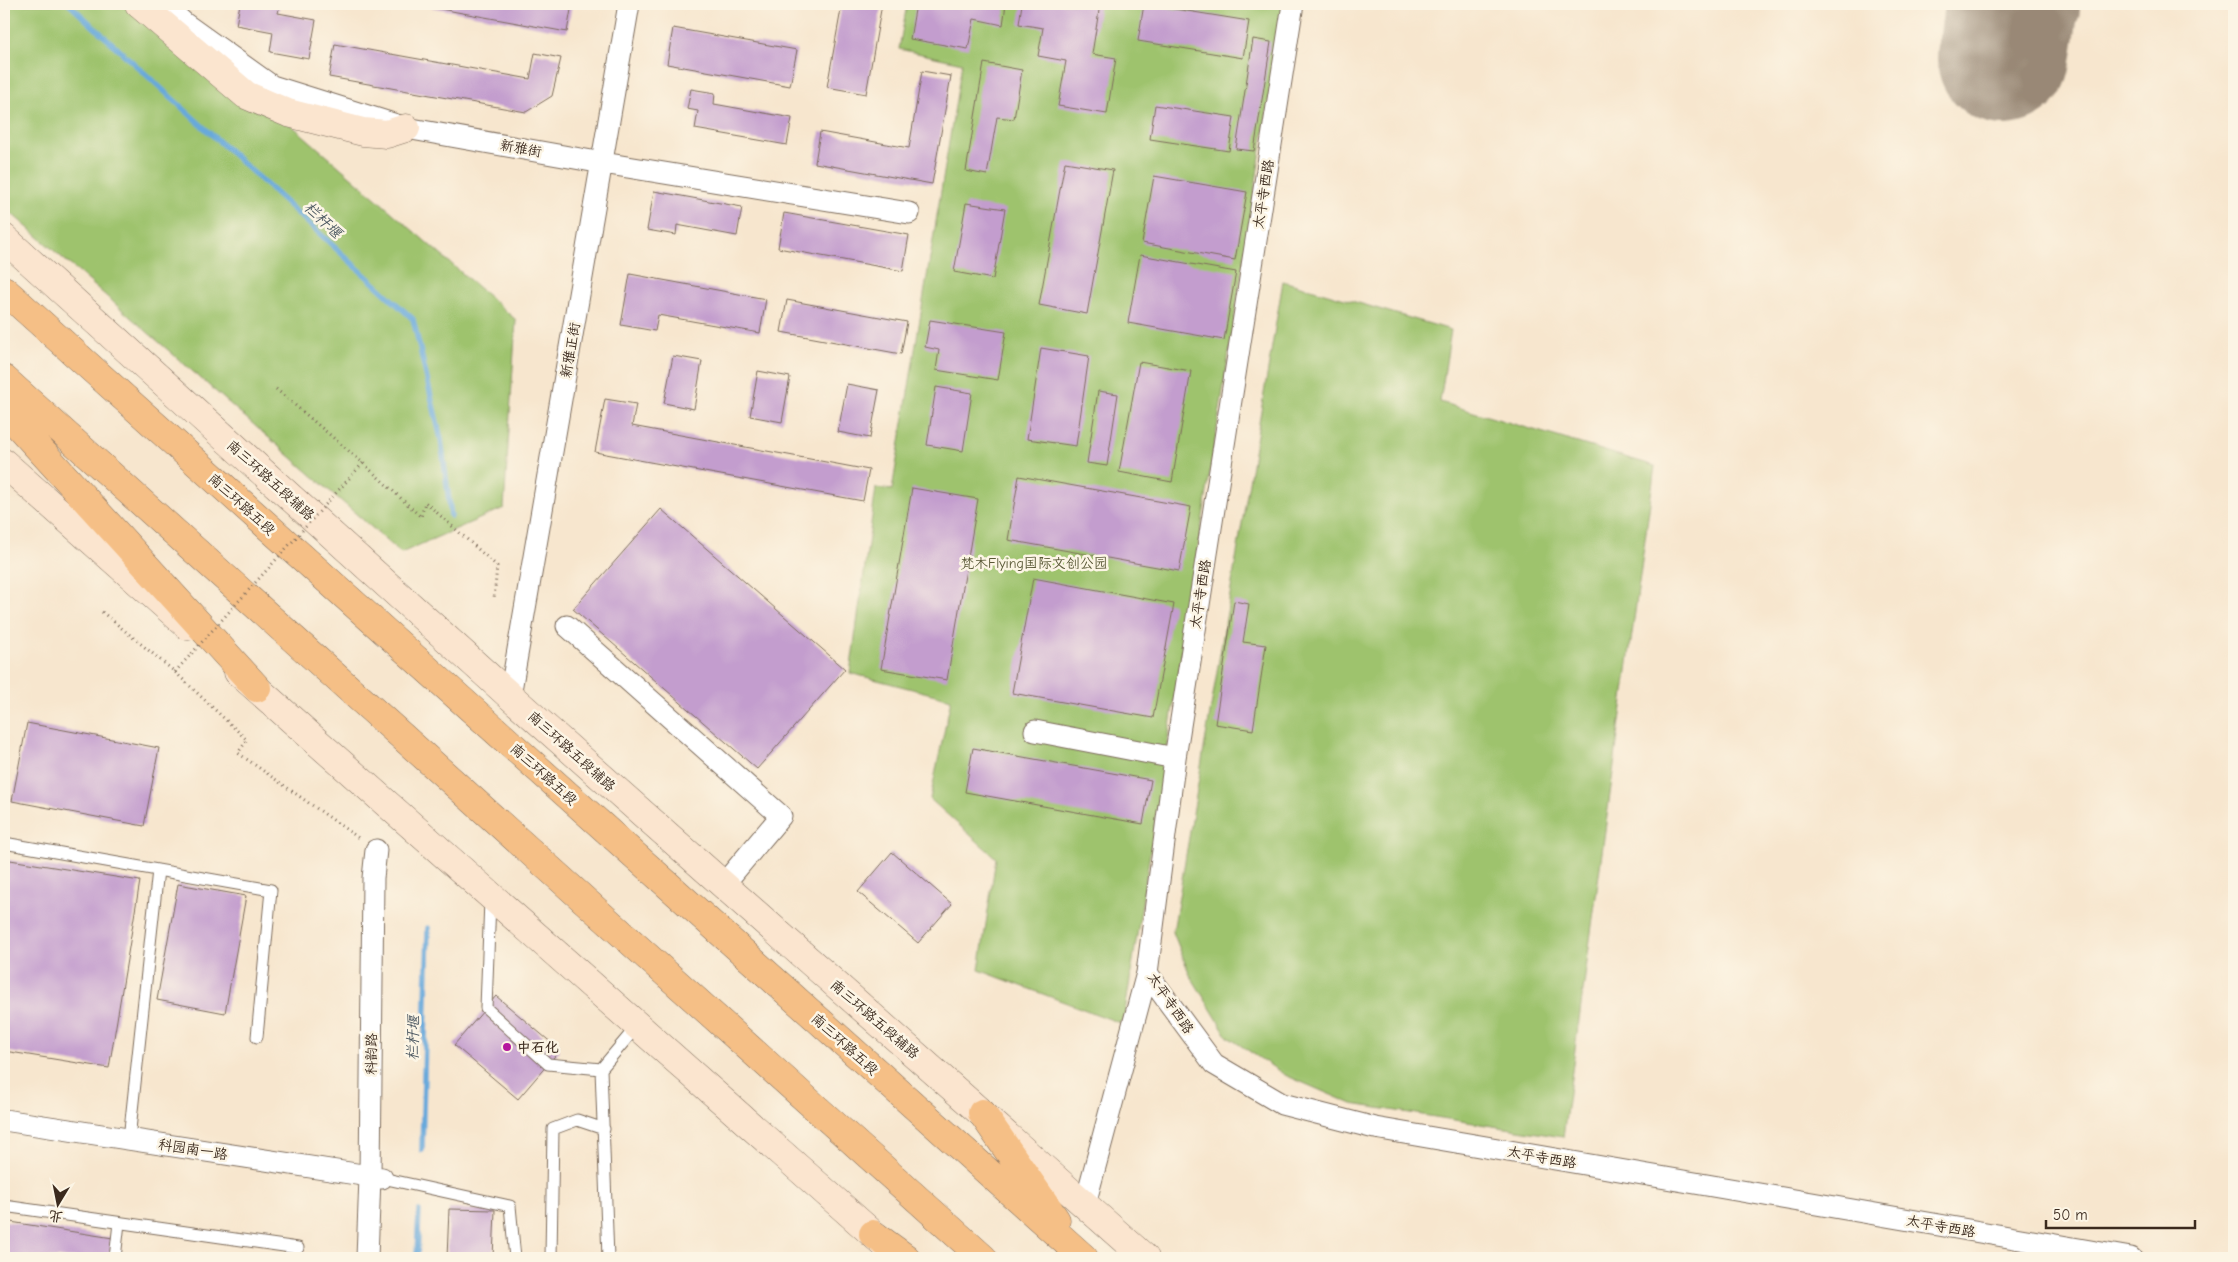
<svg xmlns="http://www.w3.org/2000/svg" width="2238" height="1262" font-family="'Comic Neue','LXGW WenKai TC',sans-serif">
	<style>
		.green { fill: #9ec36d; stroke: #6c7646 }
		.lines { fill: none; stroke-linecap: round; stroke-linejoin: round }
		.stream { stroke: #67a9db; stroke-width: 5.5 }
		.taxiway { stroke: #998876; stroke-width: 54 }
		.runway { stroke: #998876; stroke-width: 134 }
		.building { fill: #c39dce }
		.lane-casing { stroke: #7d6c5c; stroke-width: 13 }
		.street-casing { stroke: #7d6c5c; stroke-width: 23 }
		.secondary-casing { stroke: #7d6c5c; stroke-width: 29 }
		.highway-casing { stroke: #7d6c5c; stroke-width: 29 }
		.path { stroke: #7d6c5c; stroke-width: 3; stroke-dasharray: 1 4; stroke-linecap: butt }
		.lane { stroke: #fff; stroke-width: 11 }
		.street { stroke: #fff; stroke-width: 21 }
		.secondary { stroke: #fbe5cf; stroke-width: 28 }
		.highway { stroke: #f5bf86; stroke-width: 28 }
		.path-bridge { stroke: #7d6c5c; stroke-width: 3; stroke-dasharray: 1 4; stroke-linecap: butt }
		.poi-dot { fill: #b5179e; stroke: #fcf5e5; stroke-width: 2 }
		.labels { text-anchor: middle; stroke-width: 5; stroke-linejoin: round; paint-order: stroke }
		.street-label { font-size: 14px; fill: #3b2a1e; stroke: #fcf5e5 }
		.park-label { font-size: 14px; fill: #595836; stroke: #fcf5e5 }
		.poi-label { font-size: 14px; font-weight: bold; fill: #3b2a1e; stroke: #fcf5e5; text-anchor: start }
		.water-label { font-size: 15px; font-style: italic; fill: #4a5660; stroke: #fcf5e5 }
	</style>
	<rect width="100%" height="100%" fill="#fcf5e5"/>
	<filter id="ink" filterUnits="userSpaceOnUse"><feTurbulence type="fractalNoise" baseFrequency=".02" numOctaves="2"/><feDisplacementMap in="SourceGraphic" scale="10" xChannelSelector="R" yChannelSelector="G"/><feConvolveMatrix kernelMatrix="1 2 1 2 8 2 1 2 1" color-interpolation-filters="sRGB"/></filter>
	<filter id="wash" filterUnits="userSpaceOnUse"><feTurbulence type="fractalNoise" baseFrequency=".0096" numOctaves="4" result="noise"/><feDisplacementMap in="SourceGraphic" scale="20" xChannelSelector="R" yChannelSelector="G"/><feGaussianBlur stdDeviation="1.12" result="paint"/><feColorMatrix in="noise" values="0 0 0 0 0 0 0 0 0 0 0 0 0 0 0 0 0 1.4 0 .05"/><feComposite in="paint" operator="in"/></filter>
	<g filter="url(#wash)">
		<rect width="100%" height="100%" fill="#f7e6ce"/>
		<!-- green -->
		<path class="green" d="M4,4H152L516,320L504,508L401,553L4,207Z
			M907,4H1284L1123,1024L979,970L996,858L930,799L951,699L850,673L876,488L892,490L962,63L899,49Z
			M1283,281L1451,330L1440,402L1655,466L1563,1137L1352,1104L1285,1075L1228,1037L1190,975L1173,932Z"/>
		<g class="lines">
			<!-- stream -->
			<path class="stream" d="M69,4L413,319L441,439L451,516
				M422,1150L428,928
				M417,1258L419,1211"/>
			<!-- taxiway -->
			<path class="taxiway" d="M1973,4L1977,22L1986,37L2006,46L2027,44L2041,32L2053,10L2052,4"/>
			<!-- runway -->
			<path class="runway" d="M2004,58L2012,4"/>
		</g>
		<g id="blocks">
			<!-- building -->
			<path class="building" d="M240,4H280L278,13L316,20L309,59L270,52L273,32L236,25Z
				M413,4H572L567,32Z
				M842,4H882L866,94L827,87Z
				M916,4H1006L1003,25L974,19L968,49L910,39Z
				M1022,4H1100L1092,54L1116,58L1107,114L1058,106L1066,61L1038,56L1043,28L1019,24Z
				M1144,4L1249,21L1243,58L1138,41Z
				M673,28L797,50L790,86L667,64Z
				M1253,39L1271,42L1254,151L1236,149Z
				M335,44L530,79L535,53L561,58L552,96L526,112L329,77Z
				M984,63L1022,70L1014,119L997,117L987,175L966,171Z
				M922,71L951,76L932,184L815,163L820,132L909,148Z
				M691,89L715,93L714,104L792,118L787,145L695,129L698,111L687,109Z
				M1155,105L1234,117L1229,151L1150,139Z
				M1065,162L1113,170L1087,314L1039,305Z
				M1154,176L1247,192L1235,260L1142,243Z
				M654,191L742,207L737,236L677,225L676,235L647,230Z
				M966,203L1005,209L993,279L954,272Z
				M784,213L909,235L903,271L778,248Z
				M1140,255L1236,272L1224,340L1128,323Z
				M630,274L766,299L760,333L658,315L655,331L621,325Z
				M787,300L907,322L901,354L781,332Z
				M930,320L1006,332L998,380L936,370L939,350L925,347Z
				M1041,348L1089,356L1076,446L1027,439Z
				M673,356L702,361L694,409L664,403Z
				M1139,362L1191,371L1172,482L1119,472Z
				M758,371L790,377L782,422L750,416Z
				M847,384L879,390L870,438L838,432Z
				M936,387L972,393L963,451L927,445Z
				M1098,391L1118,394L1107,466L1087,463Z
				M605,399L636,404L632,426L869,470L863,501L595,452Z
				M1019,476L1191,507L1179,571L1008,540Z
				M912,488L978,499L947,680L881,669Z
				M661,509L845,669L757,769L573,609Z
				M1033,578L1174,604L1153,718L1012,693Z
				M1234,601L1249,604L1243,642L1266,645L1253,730L1215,724Z
				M27,723L159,748L144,826L12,801Z
				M973,748L1151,780L1143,824L965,792Z
				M892,852L952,904L918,943L858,892Z
				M4,859L140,881L109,1068L4,1051Z
				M178,884L246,896L225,1013L157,1000Z
				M496,996L560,1050L518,1099L454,1045Z
				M449,1209L495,1210L493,1258H447Z
				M4,1221L113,1238L109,1258H4Z"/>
		</g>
	</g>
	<g filter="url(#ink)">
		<use href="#blocks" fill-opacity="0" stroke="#7d6c5c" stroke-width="1"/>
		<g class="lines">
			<!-- lane casing -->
			<g class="lane-casing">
				<path id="lane" d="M4,843L271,890L257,1037
					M490,900L486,1008L548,1064L601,1069
					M129,1139L158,870
					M382,1178L510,1206L515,1258
					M4,1206L298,1248
					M115,1258L119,1223
					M551,1258L553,1129L577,1120L604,1129
					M608,1258L601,1069L638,1025"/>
			</g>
			<!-- street casing -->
			<g class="street-casing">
				<path id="street" d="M163,4L184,23L272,86L406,128L603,163L909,213
					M1293,4L1175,758L1147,973L1214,1064L1282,1104L1375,1128L2131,1258
					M567,626L781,816L723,885
					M510,696L629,4
					M1035,731L1175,758
					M4,1120L382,1178
					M1085,1204L1147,973
					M367,1258L370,1177L373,878L376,850"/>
			</g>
			<!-- secondary casing -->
			<g class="secondary-casing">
				<path id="secondary" d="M139,4L246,95L288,113L363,132L387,134L406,128
					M4,238L510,696L1145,1258
					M4,463L188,626
					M238,672L891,1250"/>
			</g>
			<!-- highway casing -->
			<g class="highway-casing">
				<path id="highway" d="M4,290L1084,1258
					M4,379L983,1258
					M4,410L257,688
					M982,1113L1056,1220
					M873,1234L906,1258"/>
			</g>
			<!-- path -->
			<path class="path" d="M276,389L363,463L421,517L425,502L497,566L494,599
				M102,612L175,672L247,740L238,753L360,839"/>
			<!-- lane -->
			<use href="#lane" class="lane"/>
			<!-- street -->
			<use href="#street" class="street"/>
			<!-- secondary -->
			<use href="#secondary" class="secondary"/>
			<!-- highway -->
			<use href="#highway" class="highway"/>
			<!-- path-bridge -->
			<path class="path-bridge" d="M175,672L363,463"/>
		</g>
	</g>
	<!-- markers -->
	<circle class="poi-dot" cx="507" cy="1047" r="5"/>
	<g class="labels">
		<!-- street labels -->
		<g class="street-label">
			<text transform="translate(521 148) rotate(10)" y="5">新雅街</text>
			<text transform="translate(1263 194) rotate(-81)" y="5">太平寺西路</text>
			<text transform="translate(570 350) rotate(-80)" y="5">新雅正街</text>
			<text transform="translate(271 480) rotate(42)" y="5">南三环路五段辅路</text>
			<text transform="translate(242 504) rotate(42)" y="5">南三环路五段</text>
			<text transform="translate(1200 594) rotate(-81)" y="5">太平寺西路</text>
			<text transform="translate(572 751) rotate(42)" y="5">南三环路五段辅路</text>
			<text transform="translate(544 774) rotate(42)" y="5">南三环路五段</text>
			<text transform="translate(1171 1003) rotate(56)" y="5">太平寺西路</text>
			<text transform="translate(875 1019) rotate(41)" y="5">南三环路五段辅路</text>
			<text transform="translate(845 1044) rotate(42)" y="5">南三环路五段</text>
			<text transform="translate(371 1054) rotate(-89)" y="5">科韵路</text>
			<text transform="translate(193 1149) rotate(9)" y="5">科园南一路</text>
			<text transform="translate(1542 1157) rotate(10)" y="5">太平寺西路</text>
			<text transform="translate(1941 1226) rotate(10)" y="5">太平寺西路</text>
		</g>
		<!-- park labels -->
		<g class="park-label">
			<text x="1034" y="568">梵木Flying国际文创公园</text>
		</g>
		<!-- poi labels -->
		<g class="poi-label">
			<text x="517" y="1052">中石化</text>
		</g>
		<!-- water labels -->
		<g class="water-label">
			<text transform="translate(323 220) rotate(43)" y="5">栏杆堰</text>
			<text transform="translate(413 1038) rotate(-89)" y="5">栏杆堰</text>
		</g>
	</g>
	<!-- margin -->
	<rect width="2238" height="1262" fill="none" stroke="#fcf5e5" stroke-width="20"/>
	<!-- north arrow -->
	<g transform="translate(58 1204) rotate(190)" stroke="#fcf5e5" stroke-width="4" paint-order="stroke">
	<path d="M0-4L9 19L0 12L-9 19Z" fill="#3b2a1e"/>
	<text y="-8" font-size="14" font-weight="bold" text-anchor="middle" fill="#3b2a1e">北</text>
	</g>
	<!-- scale -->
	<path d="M2046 1220v8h149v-8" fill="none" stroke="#3b2a1e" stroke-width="2.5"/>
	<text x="2053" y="1220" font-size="15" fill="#3b2a1e" stroke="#fcf5e5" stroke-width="4" paint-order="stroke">50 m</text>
</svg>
